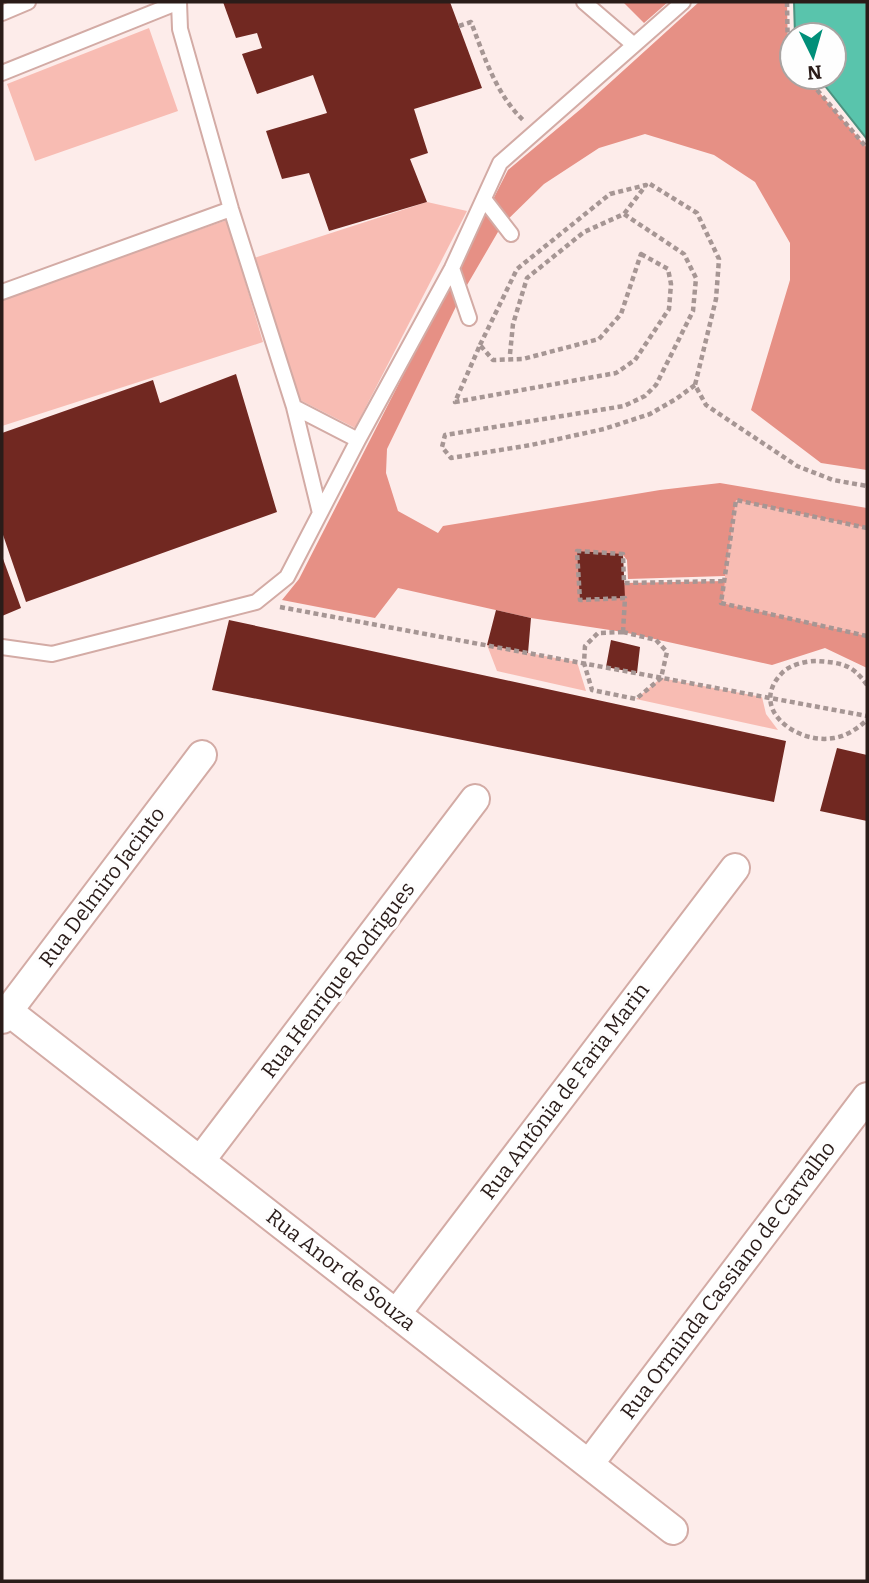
<svg xmlns="http://www.w3.org/2000/svg" width="869" height="1583" font-family="Bitter,serif">
	<style>
		.green { fill: #f8bcb3 }
		.forest { fill: #e69085 }
		.water { fill: #59c4ac; stroke: #4b9280; stroke-width: 2 }
		.building { fill: #712821 }
		.lines { fill: none; stroke-linecap: round; stroke-linejoin: round }
		.service-casing { stroke: #d3aba5; stroke-width: 18 }
		.minor-casing { stroke: #d3aba5; stroke-width: 32 }
		.path { stroke: #a69694; stroke-width: 4.5; stroke-dasharray: 5 3.5; stroke-linecap: butt }
		.service { stroke: #fff; stroke-width: 14 }
		.minor { stroke: #fff; stroke-width: 28 }
		.labels { text-anchor: middle; stroke-width: 7; stroke-linejoin: round; paint-order: stroke }
		.street-label { font-size: 21px; fill: #2a1c19; stroke: #fefefe }
	</style>
	<rect width="100%" height="100%" fill="#fdecea"/>
	<!-- green -->
	<path class="green" d="M149,28L178,111L35,161L7,84Z
		M427,202L467,211L355,428L300,400L254,258Z
		M227,220L263,342L2,426V298Z
		M736,500L867,528V636L721,603Z
		M487,645L577,662L586,691L497,671Z
		M661,678L762,697L766,714L778,730L636,699Z"/>
	<!-- forest -->
	<path class="forest" d="M623,2H668L644,23Z
		M699,2H787L788,56L792,60V77H806L867,148V470L821,463L751,410L790,280V243L755,182L714,155L645,134L599,148L544,184L502,225L463,292L387,449L386,473L398,511L438,533L443,526L660,490L720,483L867,508V528L736,500L725,576L628,579L627,560L623,555L577,551L581,600L624,598V583L725,581L722,603L867,636V668L825,648L772,665L623,632L531,618L398,588L375,618L282,600L299,579L508,170L582,108Z"/>
	<!-- water -->
	<path class="water" d="M794,2H867V139L818,77H834V35H795Z"/>
	<!-- building -->
	<path class="building" d="M223,2H450L482,88L414,109L428,153L410,159L427,202L329,231L309,173L282,179L266,131L327,113L313,75L257,94L242,54L262,48L257,33L236,38Z
		M236,374L277,512L26,602L2,532V433L153,380L160,403Z
		M577,551L623,554L625,598L580,600Z
		M2,556L21,608L2,616Z
		M496,610L531,618L528,653L487,645Z
		M229,620L786,741L774,802L212,690Z
		M611,640L640,647L637,673L606,667Z
		M837,748L867,755V821L820,811Z"/>
	<g class="lines">
		<!-- service casing -->
		<g class="service-casing">
			<path id="service" d="M179,2L180,29L231,209L294,407L320,513
				M584,2L634,45
				M2,13L28,2
				M2,73L179,2
				M484,199L511,234
				M452,268L469,318
				M2,292L231,209
				M294,407L358,440
				M2,647L52,654L256,602L287,577L358,440L452,268L500,163L683,2"/>
		</g>
		<!-- minor casing -->
		<g class="minor-casing">
			<path id="minor" d="M8,1011L673,1530
				M2,1019L202,755
				M200,1161L475,799
				M396,1314L735,868
				M589,1464L867,1097"/>
		</g>
		<!-- path -->
		<path class="path" d="M787,2L788,56L792,60
			M459,26L471,22C484,56 496,94 523,120
			M806,77L867,148
			M650,184L697,213L719,259L716,299L695,385
			M641,254L668,269L671,284L669,309L635,360L616,373L455,402L480,345L493,360L523,359L599,339L621,314Z
			M480,345L517,269L610,194L646,185L624,214
			M510,354L513,324L527,278L584,232L624,214L684,254L696,278L693,311L656,385L645,396L624,406L445,435L442,447L451,458L531,445L604,429L650,414L676,399L695,385L706,405L797,466L833,480L867,486
			M867,528L736,500L721,603L867,636
			M280,607L867,716
			M623,632L625,598L580,600L577,551L623,554L624,583L725,581
			M623,632L656,640L667,652L661,678L636,699L592,690L584,663L585,646L598,633Z
			M867,685C852,664 842,663 817,661C806,661 789,665 782,673C747,709 798,745 834,738C847,736 858,728 867,720"/>
		<!-- service -->
		<use href="#service" class="service"/>
		<!-- minor -->
		<use href="#minor" class="minor"/>
	</g>
	<g class="labels">
		<!-- street labels -->
		<g class="street-label">
			<text transform="translate(102 887) rotate(-53)" y="7">Rua Delmiro Jacinto</text>
			<text transform="translate(338 980) rotate(-53)" y="7">Rua Henrique Rodrigues</text>
			<text transform="translate(565 1091) rotate(-53)" y="7">Rua Antônia de Faria Marin</text>
			<text transform="translate(341 1270) rotate(38)" y="7">Rua Anor de Souza</text>
			<text transform="translate(728 1280) rotate(-53)" y="7">Rua Orminda Cassiano de Carvalho</text>
		</g>
	</g>
	<!-- border -->
	<rect width="869" height="1583" fill="none" stroke="#2a1c19" stroke-width="7"/>
	<!-- north arrow -->
	<g transform="translate(813 56) rotate(175)"><circle r="33" fill="#fefefe" stroke="#a9a4a2" stroke-width="2"/>
	<path d="M0-5L12 26L0 18L-12 26Z" fill="#018f79"/>
	<text y="-10" font-size="19" font-weight="bold" text-anchor="middle" fill="#2a1c19">N</text>
	</g>
</svg>
